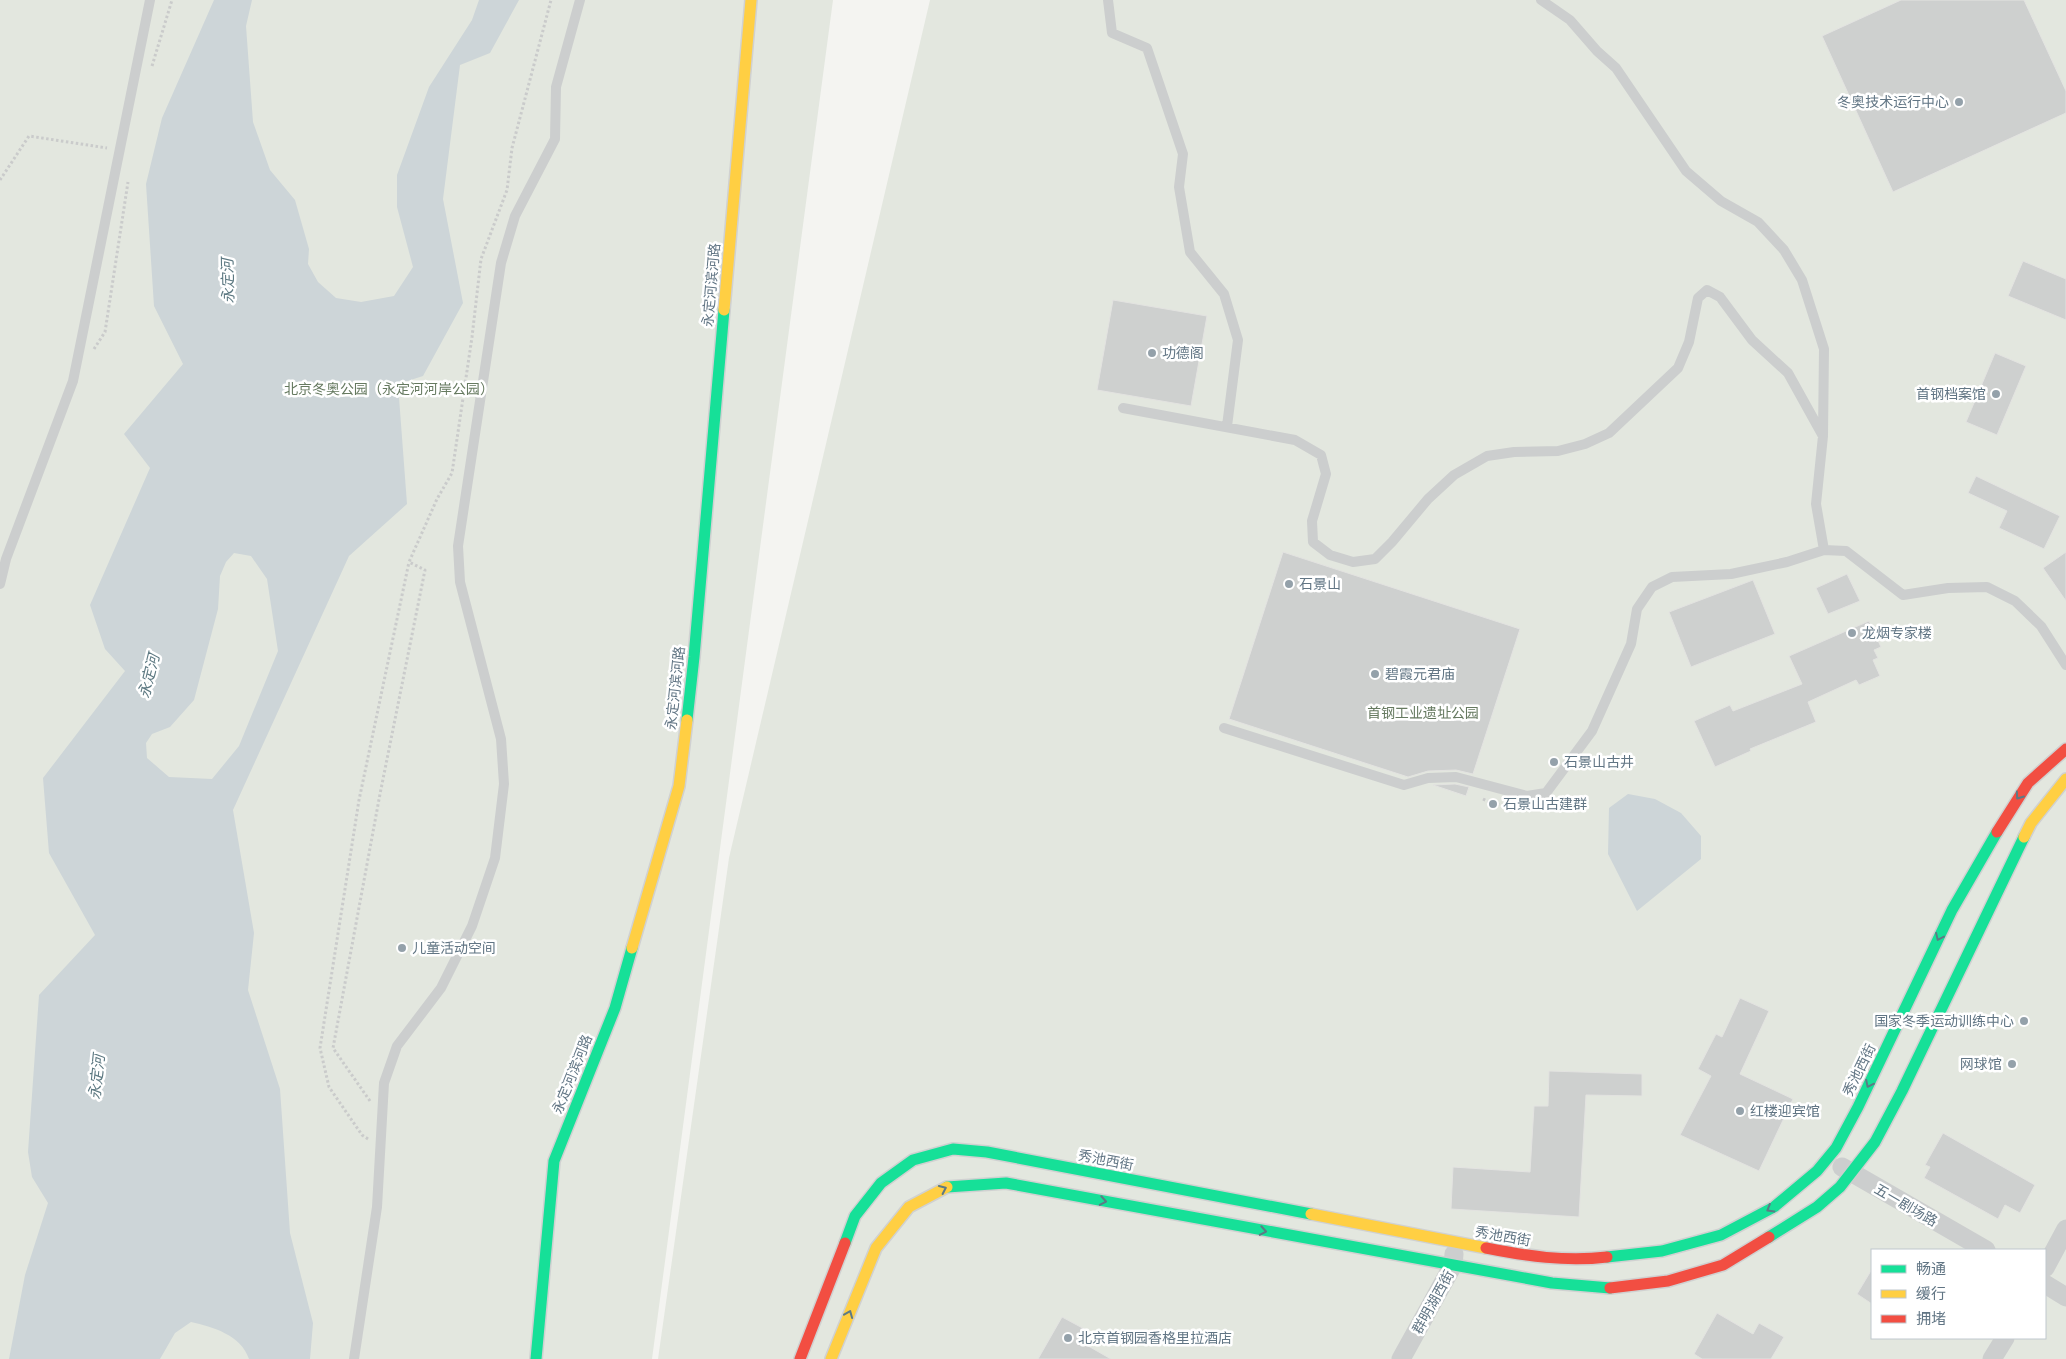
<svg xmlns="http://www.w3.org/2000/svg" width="2066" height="1359" font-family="'Source Sans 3','Noto Sans SC',sans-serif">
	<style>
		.green { fill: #e3e7df; fill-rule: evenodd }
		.water { fill: #cdd5d8; fill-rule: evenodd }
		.building { fill: #ced0cf; stroke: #e3e3e1 }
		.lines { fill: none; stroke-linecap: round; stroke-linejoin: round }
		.fast-casing { stroke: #d0d1d1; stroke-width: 14 }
		.slow-casing { stroke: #d0d1d1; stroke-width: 14 }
		.jam-casing { stroke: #d0d1d1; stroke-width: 14 }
		.path { stroke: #cacbcb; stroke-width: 3; stroke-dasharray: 2.5 2.5; stroke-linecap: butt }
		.lane { stroke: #cccece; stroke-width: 10 }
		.street { stroke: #cccece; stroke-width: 19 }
		.fast { stroke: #16e098; stroke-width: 11 }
		.slow { stroke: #ffcf43; stroke-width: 11 }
		.jam { stroke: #f24e42; stroke-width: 11 }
		.oneway { stroke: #5d7a85 }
		.poi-dot { fill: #94a1aa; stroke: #fff; stroke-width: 2 }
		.labels { text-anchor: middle; stroke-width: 5; stroke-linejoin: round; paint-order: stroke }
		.poi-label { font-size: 14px; fill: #617584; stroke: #fff; text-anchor: start }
		.street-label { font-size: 14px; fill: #617584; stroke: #fff }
		.park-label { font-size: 14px; fill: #667a60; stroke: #fff }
		.water-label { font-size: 15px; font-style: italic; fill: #5c7881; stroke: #fff }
	</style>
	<rect width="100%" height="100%" fill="#f4f4f1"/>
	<!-- green -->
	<path class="green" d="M0,0H833L652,1359H0Z
		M930,0H2066V1359H658L729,858ZM1872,1250H2045V1338H1872Z"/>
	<!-- water -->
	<path class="water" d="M214,0H252L246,26L253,122L270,170L295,200L309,249L308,264L318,282L336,298L361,302L394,296L413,267L397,207V175L429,87L472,20L479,0H519L490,53L460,65L443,199L463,303L423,376L398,384L407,504L349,556L233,810L254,933L248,990L280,1089L290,1233L313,1323L310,1359H249C241,1335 213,1327 191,1322L175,1333L160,1359H9L25,1275L48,1203L32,1177L28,1152L39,995L95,935L49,853L43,778L125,671L105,649L90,605L150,468L124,434L183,364L154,306L146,184L162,118ZM234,553L251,556L267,579L278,651L239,746L212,779L169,777L147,758L146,743L152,734L170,727L194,700L218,609L220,576L226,562Z
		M1628,794L1655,799L1681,813L1701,836V859L1637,911L1608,854L1609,808Z"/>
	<!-- building -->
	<path class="building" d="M1901,0H2024L2066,91V113L1893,192L1822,36Z
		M2023,261L2066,279V320L2008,296Z
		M1113,300L1207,316L1191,406L1097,390Z
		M1995,353L2026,366L1997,435L1966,422Z
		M1976,476L2060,516L2044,549L1999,528L2007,511L1968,493Z
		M1283,552L1520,629L1473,774L1456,770L1428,771L1408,777L1229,719Z
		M2066,552V601L2043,568Z
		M1847,574L1860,601L1828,614L1816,588Z
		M1753,580L1775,634L1691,667L1669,612Z
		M1869,621L1881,647L1874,650L1878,658L1873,660L1880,676L1859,685L1856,680L1808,702L1816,722L1750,749L1751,751L1715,767L1694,721L1730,705L1733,711L1802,684L1789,656Z
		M1455,784L1469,787L1466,796L1433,785Z
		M1740,998L1769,1011L1740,1074L1793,1099L1759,1171L1680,1135L1711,1076L1698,1069L1716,1034L1722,1037Z
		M1549,1071L1642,1074V1096L1586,1095L1579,1217L1451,1209L1453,1167L1530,1172L1534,1106H1548Z
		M1943,1133L2035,1185L2020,1213L2005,1205L1998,1219L1924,1178L1930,1167L1925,1165Z
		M1872,1269V1304L1857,1294Z
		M1717,1313L1753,1334L1759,1323L1784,1337L1771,1359H1702L1694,1354Z
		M1062,1317L1090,1332L1083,1343L1111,1359H1038Z"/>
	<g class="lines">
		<!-- fast casing -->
		<g class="fast-casing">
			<path id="fast" d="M687,720L694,657L724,310
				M947,1187L1006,1183L1552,1283L1610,1288
				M1769,1237L1817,1207L1840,1187L1875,1142L1902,1091L2024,837
				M845,1243L855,1216L881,1183L913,1160L953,1149L987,1152L1311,1214
				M1607,1257L1662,1251L1721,1235L1774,1207L1817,1171L1836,1148L1858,1107L1952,910L1997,832
				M536,1359L554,1161L615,1008L632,948"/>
		</g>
		<!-- slow casing -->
		<g class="slow-casing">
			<path id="slow" d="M724,310L751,0
				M2024,837L2031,823L2066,779
				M632,948L679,786L687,720
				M1311,1214L1486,1248
				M831,1359L876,1248L909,1207L947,1187"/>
		</g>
		<!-- jam casing -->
		<g class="jam-casing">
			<path id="jam" d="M1997,832L2028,783L2066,749
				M1486,1248C1526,1256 1566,1262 1607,1257
				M1610,1288L1668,1281L1723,1265L1769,1237
				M800,1359L845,1243"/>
		</g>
		<!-- path -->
		<path class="path" d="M152,66L172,0
			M0,180L29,136L107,148
			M94,349L105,332L128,182
			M1483,799L1493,804L1505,805
			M370,1101L333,1048L380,794L425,570L409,562L437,499L452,473L472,337L481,259L507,190L512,148L551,0
			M368,1139L362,1135L329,1087L320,1048L359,800L409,562"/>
		<!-- lane -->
		<path class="lane" d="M1108,0L1112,33L1147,48L1183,154L1179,187L1190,252L1224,294L1238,340L1227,426
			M1541,0L1570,20L1597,51L1616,68L1686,171L1721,201L1758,222L1784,250L1802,280L1824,349L1823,435
			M1123,408L1295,440L1321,455L1326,474L1312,521L1313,542L1330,555L1353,562L1375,559L1392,542L1428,499L1454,475L1487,456L1514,452L1558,451L1585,444L1609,433L1678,368L1689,342L1698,298L1707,290L1720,297L1752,340L1788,373L1823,436L1816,504L1824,550L1846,551L1903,595L1948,588L1987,587L2015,601L2041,626L2066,665
			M0,584L6,559L73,381L150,0
			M1224,728L1404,785L1428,778L1456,777L1527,796L1546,793L1592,731L1631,644L1637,609L1652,587L1672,577L1731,574L1787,562L1824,550
			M354,1359L377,1207L384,1083L397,1046L441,988L472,926L495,858L504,784L501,739L460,582L458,546L501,263L515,216L555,139L556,87L580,0"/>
		<!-- street -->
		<path class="street" d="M1842,1167L1986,1250
			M2045,1268L2066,1229
			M2045,1284L2066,1297
			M1401,1359L1453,1265L1454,1254
			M1992,1359L2005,1338"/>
		<!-- fast -->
		<use href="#fast" class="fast"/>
		<!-- slow -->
		<use href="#slow" class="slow"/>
		<!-- jam -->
		<use href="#jam" class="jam"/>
	</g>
	<!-- one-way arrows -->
	<defs><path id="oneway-chevron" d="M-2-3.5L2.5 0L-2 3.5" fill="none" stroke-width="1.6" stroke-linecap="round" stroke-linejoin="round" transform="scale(1.25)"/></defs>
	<g class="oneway">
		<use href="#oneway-chevron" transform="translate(2019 796) rotate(125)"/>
		<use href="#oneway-chevron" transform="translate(1939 937) rotate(115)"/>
		<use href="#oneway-chevron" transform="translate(1869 1084) rotate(116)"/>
		<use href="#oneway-chevron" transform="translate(943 1189) rotate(-25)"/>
		<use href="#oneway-chevron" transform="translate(1103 1201) rotate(10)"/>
		<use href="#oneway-chevron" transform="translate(1770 1209) rotate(149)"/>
		<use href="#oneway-chevron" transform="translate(1263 1231) rotate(10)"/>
		<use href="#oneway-chevron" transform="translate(849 1314) rotate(-68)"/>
	</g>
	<!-- markers -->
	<g class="poi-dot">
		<circle cx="1959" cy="102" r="5"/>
		<circle cx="1152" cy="353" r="5"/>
		<circle cx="1996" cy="394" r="5"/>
		<circle cx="1289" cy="584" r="5"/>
		<circle cx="1852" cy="633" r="5"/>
		<circle cx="1375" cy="674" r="5"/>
		<circle cx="1554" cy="762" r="5"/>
		<circle cx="1493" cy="804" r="5"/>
		<circle cx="402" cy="948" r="5"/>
		<circle cx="2024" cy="1021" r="5"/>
		<circle cx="2012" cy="1064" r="5"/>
		<circle cx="1740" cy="1111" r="5"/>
		<circle cx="1068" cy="1338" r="5"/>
	</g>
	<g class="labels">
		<!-- poi labels -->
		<g class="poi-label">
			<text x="1949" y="107" text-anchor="end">冬奥技术运行中心</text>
			<text x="1162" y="358">功德阁</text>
			<text x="1986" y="399" text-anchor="end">首钢档案馆</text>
			<text x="1299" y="589">石景山</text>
			<text x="1862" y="638">龙烟专家楼</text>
			<text x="1385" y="679">碧霞元君庙</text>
			<text x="1564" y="767">石景山古井</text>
			<text x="1503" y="809">石景山古建群</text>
			<text x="412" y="953">儿童活动空间</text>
			<text x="2014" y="1026" text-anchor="end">国家冬季运动训练中心</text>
			<text x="2002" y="1069" text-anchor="end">网球馆</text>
			<text x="1750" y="1116">红楼迎宾馆</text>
			<text x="1078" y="1343">北京首钢园香格里拉酒店</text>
		</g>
		<!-- street labels -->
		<g class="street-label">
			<text transform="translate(711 285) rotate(-85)" y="5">永定河滨河路</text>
			<text transform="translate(675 688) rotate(-84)" y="5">永定河滨河路</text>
			<text transform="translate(1859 1070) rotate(-64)" y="5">秀池西街</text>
			<text transform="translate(572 1074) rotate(-68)" y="5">永定河滨河路</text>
			<text transform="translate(1106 1160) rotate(11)" y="5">秀池西街</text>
			<text transform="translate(1906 1205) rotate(30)" y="5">五一剧场路</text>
			<text transform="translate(1503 1236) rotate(10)" y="5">秀池西街</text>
			<text transform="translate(1433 1302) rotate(-61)" y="5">群明湖西街</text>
		</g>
		<!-- park labels -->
		<g class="park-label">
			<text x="389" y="394">北京冬奥公园（永定河河岸公园）</text>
			<text x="1423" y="718">首钢工业遗址公园</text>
		</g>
		<!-- water labels -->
		<g class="water-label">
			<text transform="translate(228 281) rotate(-91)" y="5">永定河</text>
			<text transform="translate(149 676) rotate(-76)" y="5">永定河</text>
			<text transform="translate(97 1077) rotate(-84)" y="5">永定河</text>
		</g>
	</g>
	<!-- legend -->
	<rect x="1871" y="1249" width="175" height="90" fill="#ffffff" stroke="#c0c8ce"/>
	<rect x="1881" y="1265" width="25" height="8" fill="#16e098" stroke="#c0c8ce"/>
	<text x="1916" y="1274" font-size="15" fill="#617584">畅通</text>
	<rect x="1881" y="1290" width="25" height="8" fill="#ffcf43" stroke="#c0c8ce"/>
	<text x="1916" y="1299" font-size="15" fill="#617584">缓行</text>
	<rect x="1881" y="1315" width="25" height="8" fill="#f24e42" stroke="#c0c8ce"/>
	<text x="1916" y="1324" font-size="15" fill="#617584">拥堵</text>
</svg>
